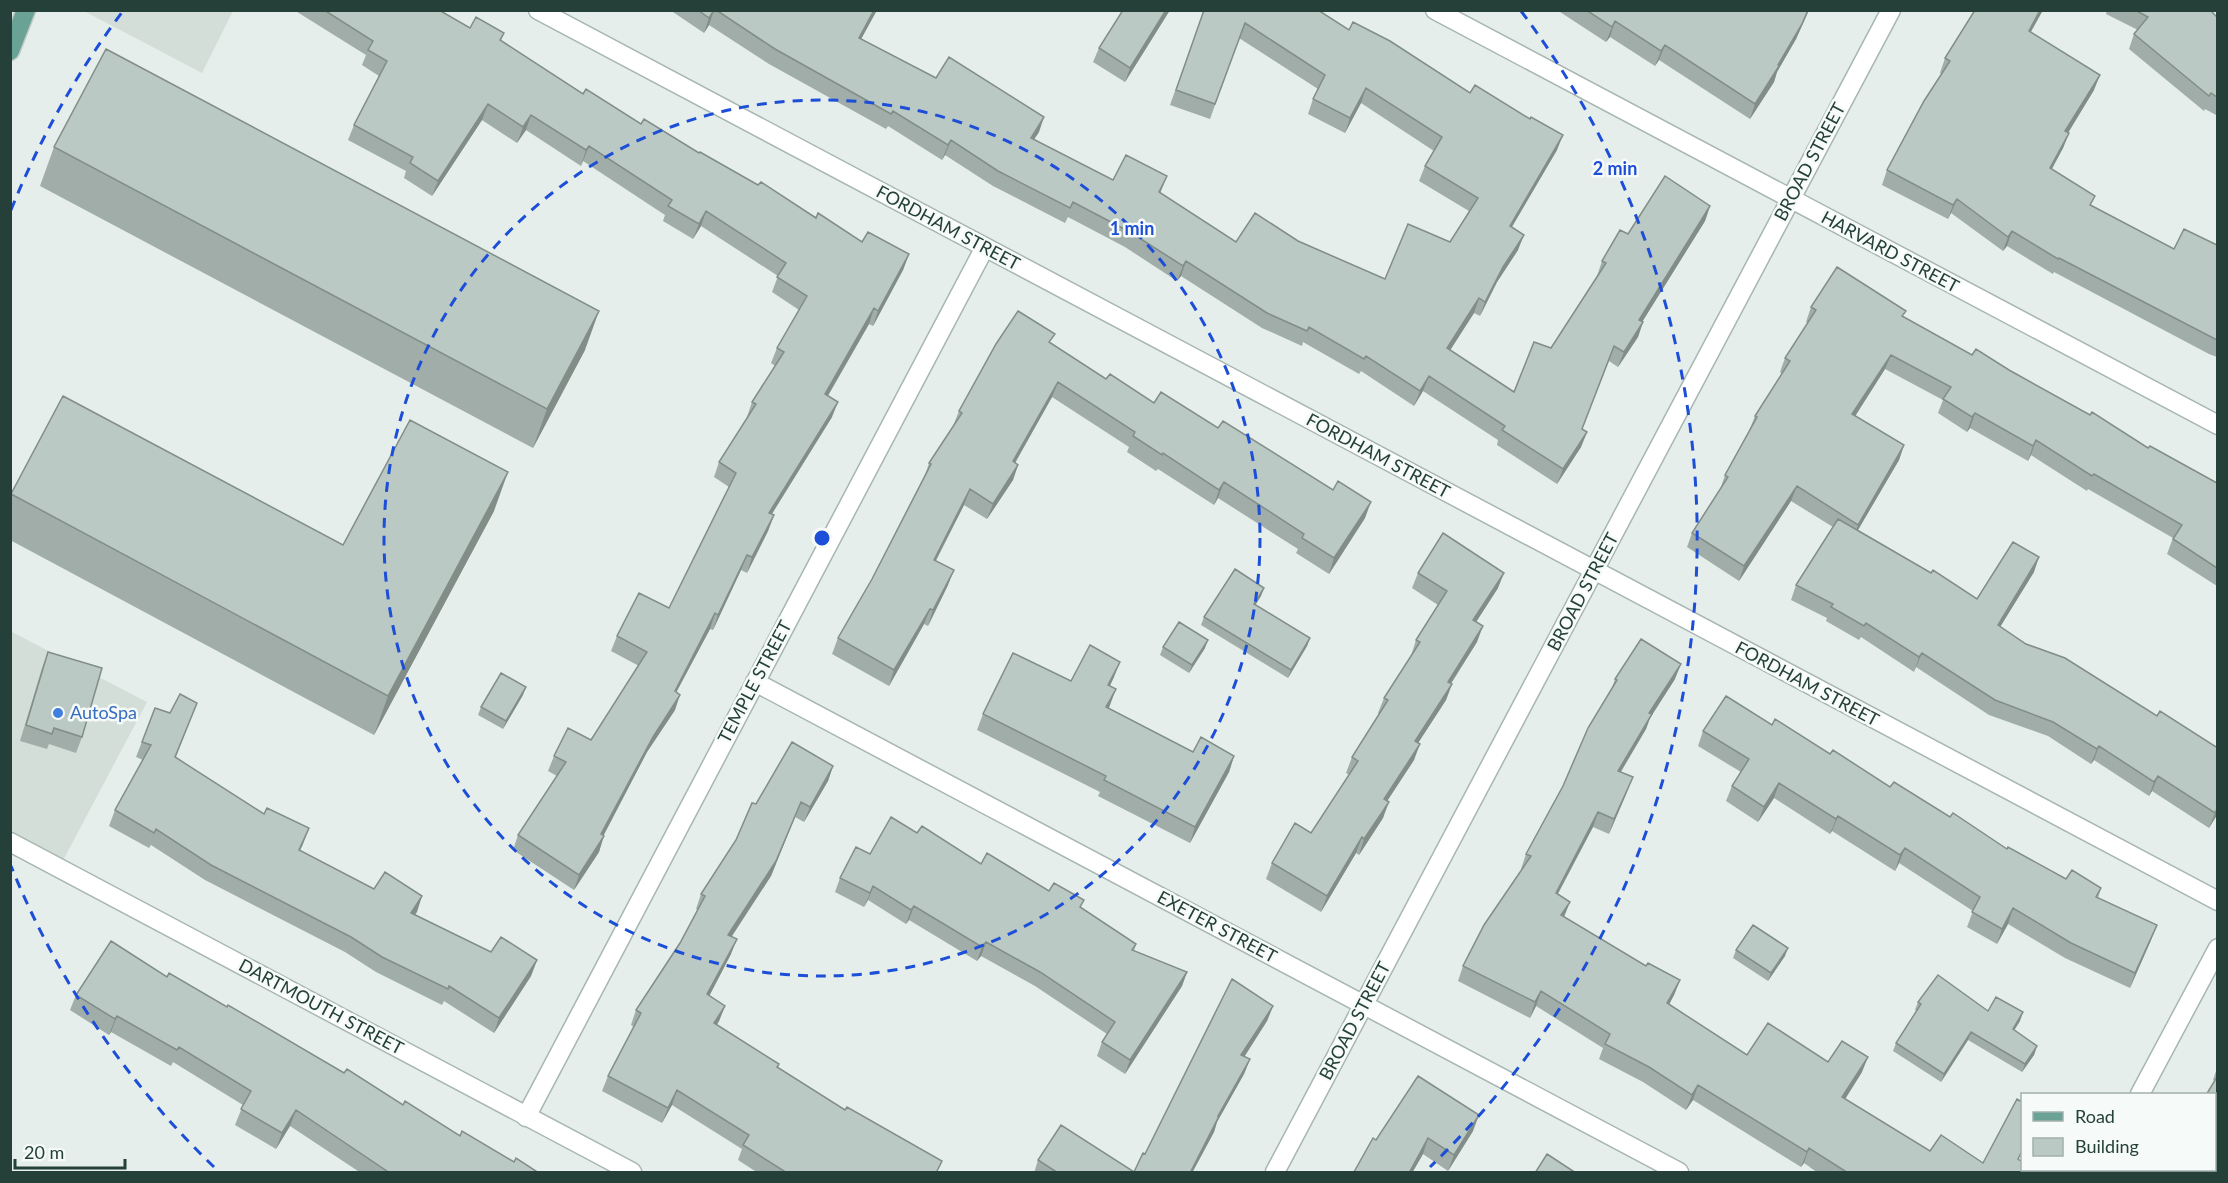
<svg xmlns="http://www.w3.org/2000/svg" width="2228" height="1183" font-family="Lato,sans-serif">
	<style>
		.built { fill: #d3ded9 }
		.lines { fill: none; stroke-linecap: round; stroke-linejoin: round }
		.minor-casing { stroke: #a7b6b1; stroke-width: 21 }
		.major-casing { stroke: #c2cac8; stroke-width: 21 }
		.minor { stroke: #fff; stroke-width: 18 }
		.major { stroke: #6aa395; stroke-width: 18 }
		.wall { fill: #a0ada8 }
		.shaded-wall { fill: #828d88 }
		.building { fill: #bac9c3; stroke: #828d88; stroke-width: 1.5 }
		.ring { fill: none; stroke: #1d4ed8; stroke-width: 3; stroke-dasharray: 10 8 }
		.shop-dot { fill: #3f7fe0; stroke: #f6faf8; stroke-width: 2 }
		.labels { text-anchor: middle; stroke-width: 5; stroke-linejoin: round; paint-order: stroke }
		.street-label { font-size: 18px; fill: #244039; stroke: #f6faf8 }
		.shop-label { font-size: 18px; fill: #366cbe; stroke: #f6faf8; text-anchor: start }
		.centre { fill: #1d4ed8; stroke: #f6faf8; stroke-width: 3 }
		.ring-label { font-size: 18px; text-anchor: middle; font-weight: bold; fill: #1d4ed8; stroke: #f6faf8; stroke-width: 5; stroke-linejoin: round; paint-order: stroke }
	</style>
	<rect width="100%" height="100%" fill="#e5eeea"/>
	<!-- built -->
	<path class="built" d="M84,11H233L202,73Z
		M10,631L147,702L59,868L11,842Z"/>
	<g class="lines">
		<!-- minor casing -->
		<g class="minor-casing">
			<path id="minor" d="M538,10L2218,901
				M1435,10L2218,425
				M755,682L1679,1172
				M10,842L632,1172
				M2140,1094L2218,948
				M526,1117L985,247
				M1275,1172L1891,10
				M2099,1172L2101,1170"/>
		</g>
		<!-- major casing -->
		<g class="major-casing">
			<path id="major" d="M10,51L26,10"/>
		</g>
		<!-- minor -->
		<use href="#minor" class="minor"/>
		<!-- major -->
		<use href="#major" class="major"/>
	</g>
	<!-- wall -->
	<path class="wall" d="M294,10H439L470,28L504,33L501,41L583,94L699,153L862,242L909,254L903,270L873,326L869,324L828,396L832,417L772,514L774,515L768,531L747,573L741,570L713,630L710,629L676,692L675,710L647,752L603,836L599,852L574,890L513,850L518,835L557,776L548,771L554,756L591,740L639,666L611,651L617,636L669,608L729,487L714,477L719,462L748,418L747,417L752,402L775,366L771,363L777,348L799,310L772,292L778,276L701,226L693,239L663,221L665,215L583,161L581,166L526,130L517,143L482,120L432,196L404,178L406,171L348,140L354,125L379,76L362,65L366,55Z
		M670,10H877L861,39L1039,132L1034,139L1113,180L1160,193L1236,242L1298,241L1385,279L1450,242L1469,211L1419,181L1425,166L1434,151L1361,103L1345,133L1308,114L1313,99L1318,89L1239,38L1210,119L1170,105L1204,10L1349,30L1557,150L1512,227L1518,250L1497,282L1480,316L1474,313L1450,350L1514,392L1551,348L1597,276L1602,261L1628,234L1710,206L1705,221L1642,322H1643L1638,337L1618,367L1609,361L1582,429L1587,432L1581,447L1557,484L1497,445L1498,440L1423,391L1414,406L1361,371L1359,374L1303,342L1302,346L1262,328L1181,276L1177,281L1125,247L1068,217L1065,223L993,186L945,155L942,160L888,126L886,129L769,64L709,25L704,33Z
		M1120,10H1170L1125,82L1093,62L1099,48L1122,12Z
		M1557,10H1809L1796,39L1777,72L1774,82L1750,119L1659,60L1655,66L1610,37L1606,42Z
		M1975,10H2043L2031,32L2094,90L2068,133H2069L2063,148L2052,169L2092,205L2174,249L2217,245V357L2209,354L2054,272L2053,274L2007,246L2003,251L1951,213L1948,219L1882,185L1887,170L1942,74L1940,73L1945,58Z
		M2107,10H2210L2217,17V113L2216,115L2205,109L2204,111L2129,49L2134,34L2138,30L2106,14Z
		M54,147L585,350L533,448L40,186Z
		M1811,307L1904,317L1972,355L2009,370L2148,448L2217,483V586L2167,554L2173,538L2088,489L2087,491L2031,455L2028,461L1970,428L1967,432L1938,413L1943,400L1885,369L1855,416L1904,445L1899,460L1858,530L1977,599L2034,572L2000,627L2217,815L2209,828L2152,791L2149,796L2094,760L2091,764L2048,736L1989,715L1916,667L1914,672L1861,637L1859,640L1826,621L1827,618L1791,600L1796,585L1833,527L1791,501L1739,581L1687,547L1692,533L1720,490L1725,475L1749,431L1755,416L1782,374L1780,372L1785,358L1808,323L1806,322Z
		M1051,344L1106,379L1154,403L1218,428L1365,518L1329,574L1296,553L1298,549L1218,498L1214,505L1158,469L1156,471L1127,452L1129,447L1052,397L1015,463L1018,465L1013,480L987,519L964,505L936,561L948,585L928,626L924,624L889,686L832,654L838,638L872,579L925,475L929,463L953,426L959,411Z
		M11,494L343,545L494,511L374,735L10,540Z
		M1418,573L1498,588L1476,622L1477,642L1451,684H1452L1446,700L1418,743L1414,760L1387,801L1383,818L1359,855L1356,853L1321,912L1266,879L1272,863L1311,833L1349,775L1346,773L1352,757L1379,714L1378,713L1384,698L1411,656L1416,640L1438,605L1412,588Z
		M1261,596L1255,605L1310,638L1307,646L1288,678L1201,625L1204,617Z
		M1163,647L1205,648L1189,673L1160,655Z
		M48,652L82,737L76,753L49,744L47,749L20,741L42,668Z
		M1114,677L1110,686V705L1109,708L1193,752L1234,756L1229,772L1190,843L1098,796L1100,792L977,730L983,714L1071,681Z
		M1615,679H1675L1650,718L1646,729L1621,772L1627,792L1609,834L1593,827L1558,894L1564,917L1646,966L1680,980L1674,995L1669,1004L1747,1055L1828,1062L1862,1072L1845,1099L1930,1151L1983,1163L2020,1160L2035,1173H1818L1804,1163L1801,1167L1693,1100L1686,1110L1643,1082L1599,1059L1603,1048L1536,1006L1530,1018L1458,981L1463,966L1522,869H1521L1526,854L1563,786L1612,688Z
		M523,695L503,729L478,715L481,707Z
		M155,708L170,713L191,718L176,757L303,844L300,850L374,889L422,896L415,914L491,952L537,960L531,976L494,1033L444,1001L442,1005L376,972L345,952L205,880L151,845L149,848L109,826L115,810L143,760L136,757Z
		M1772,725L1830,754L1890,787L1950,817L2007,849L2066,879L2101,888L2098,898L2151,940L2130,988L2065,958L2008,924L1997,944L1967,927L1973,911L1899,863L1895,871L1832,831L1830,834L1774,798L1758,822L1726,801L1732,786L1741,772L1698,746L1703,731Z
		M833,766L828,781L804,822L795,817L771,876L731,936V954L709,996L725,1006L719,1021L717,1025L779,1064L778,1068L938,1173H758L738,1160L742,1149L672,1105L662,1123L602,1091L608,1076L634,1027L631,1025L636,1010L680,943L698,910L696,909L701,894L736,840L756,804Z
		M917,833L981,864L1049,891L1081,908L1136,944L1134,951L1187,972L1182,986L1125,1074L1097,1056L1102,1042L1107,1034L1035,986L981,956L977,961L909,920L906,924L868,900L864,907L835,892L840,878L870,854Z
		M1736,950L1785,956L1768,981L1733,958Z
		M167,977L227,1007L403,1105L460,1136L514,1162L539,1173H361L290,1126L276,1149L235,1125L243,1105L173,1062L171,1066L111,1032L109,1035L70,1010L76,995Z
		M1918,1002L1988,1011L2020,1021L2014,1030L2037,1046L2034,1055L2022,1072L1968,1040L1941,1082L1893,1051L1896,1043L1917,1011L1915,1010Z
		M1273,1006L1267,1021L1244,1056L1250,1059L1244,1074L1217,1122L1214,1132L1192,1173H1034L1038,1160L1134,1172L1145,1154Z
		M2217,1068V1173L2214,1170L2215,1081L2213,1080Z
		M1473,1131L1448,1171L1423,1154L1412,1173H1353L1373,1138L1376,1140Z"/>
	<!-- shaded-wall -->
	<path class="shaded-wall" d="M714,10L709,25L704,33L709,18Z
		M874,10H877L854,52L859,38Z
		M1166,10H1170L1125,82L1130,68Z
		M1808,10H1809L1796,39L1777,72L1774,82L1750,119L1755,104L1778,65Z
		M2040,10H2043L2023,45L2029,31Z
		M1615,21L1610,37L1606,42L1612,27Z
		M1665,45L1659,60L1655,66L1661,51Z
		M2100,75L2094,90L2060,146L2065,131Z
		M1366,88L1361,103L1345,133L1350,118Z
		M488,104L482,120L432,196L438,181Z
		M531,115L526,130L517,143L523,127Z
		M1044,117L1039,132L1025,153L1031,138Z
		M2069,133L2063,148L2044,183L2050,168Z
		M1563,135L1557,150L1504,240L1510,226Z
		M951,140L945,155L942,160L948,145Z
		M589,146L581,166L586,150Z
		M1167,176L1161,191L1153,207L1159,192Z
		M1957,199L1951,213L1948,219L1953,205Z
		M1710,206L1705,221L1634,335L1639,320Z
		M706,211L701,226L693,239L699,224Z
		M2012,231L2007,246L2003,251L2008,237Z
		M1524,235L1518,250L1497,282L1480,316L1485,302L1503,267Z
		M909,254L903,270L873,326L878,311Z
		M1186,261L1181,276L1177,281L1183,266Z
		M1479,298L1474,313L1442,363L1447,348Z
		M874,308L869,324L820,409L825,394Z
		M599,311L585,350L533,448L547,409Z
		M1643,322L1638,337L1618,367L1624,352Z
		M1891,355L1885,369L1847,429L1852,414Z
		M1429,376L1423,391L1414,406L1420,391Z
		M1058,382L1052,397L1007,477L1013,461Z
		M838,402L832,417L763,528L769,513Z
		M1975,413L1970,428L1967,432L1972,417Z
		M1587,432L1581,447L1557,484L1563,469Z
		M2036,440L2031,455L2028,461L2033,446Z
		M1904,445L1899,460L1852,540L1858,525Z
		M1018,465L1013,480L987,519L993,504Z
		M508,472L494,511L374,735L388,696Z
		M1224,482L1218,498L1214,505L1219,490Z
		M1797,486L1791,501L1739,581L1744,566Z
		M970,489L964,505L928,575L934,560Z
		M1371,502L1365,518L1329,574L1334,558Z
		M774,515L768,531L747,573L752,557Z
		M747,555L741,570L713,630L718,615Z
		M2039,557L2034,572L1992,640L1998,625Z
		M954,570L948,585L928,626L933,610Z
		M1504,573L1498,588L1467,636L1473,620Z
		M1264,588L1261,596L1251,612L1254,604Z
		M930,609L924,624L889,686L894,670Z
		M715,613L710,629L669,706L675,691Z
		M1483,626L1477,642L1442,697L1448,682Z
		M1310,638L1307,646L1288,678L1291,670Z
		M1208,640L1205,648L1189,673L1192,665Z
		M1922,653L1916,667L1914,672L1919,657Z
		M1120,662L1114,677L1102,701L1108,685Z
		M1681,664L1675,679L1650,718L1646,729L1612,786L1618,771L1649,713Z
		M1452,684L1446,700L1409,757L1415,741Z
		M526,687L523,695L503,729L506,721Z
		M1116,689L1110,705L1101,723L1106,707Z
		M680,695L675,710L647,752L596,850L601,834L653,737Z
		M1420,744L1414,760L1378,815L1384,799Z
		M2099,746L2094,760L2091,764L2097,749Z
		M1234,756L1229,772L1190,843L1195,827Z
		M833,766L828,781L804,822L810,807Z
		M2158,776L2152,791L2149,796L2154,782Z
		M1633,777L1627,792L1609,834L1614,819Z
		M1779,783L1774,798L1758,822L1764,807Z
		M801,802L771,876L723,950L728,935Z
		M1389,802L1383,818L1359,855L1364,839Z
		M2217,809V815L2209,828L2215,813Z
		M1598,812L1593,827L1550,908L1556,893Z
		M1838,816L1832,831L1830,834L1836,819Z
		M309,828L303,844L293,865L299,850Z
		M604,836L599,852L574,890L579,875Z
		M1362,837L1356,853L1321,912L1327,896Z
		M1905,848L1899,863L1895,871L1900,855Z
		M873,886L868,900L864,907Z
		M422,896L417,912L406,928L411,913Z
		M1570,902L1564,917L1561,915Z
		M914,906L909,920L906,924L911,910Z
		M2013,908L2008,924L1997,944L2002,929Z
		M2157,925L2151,940L2130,988L2135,973Z
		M737,939L731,954L702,1010L707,994Z
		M986,942L981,956L977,961L982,947Z
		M1788,948L1785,956L1768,981L1771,973Z
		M537,960L531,976L494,1033L499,1018Z
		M1187,972L1182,986L1125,1074L1130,1060Z
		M1680,980L1674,995L1662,1018L1667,1003Z
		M1541,991L1536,1006L1530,1018L1535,1002Z
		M725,1006L719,1021L708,1038L714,1023Z
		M1273,1006L1267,1021L1236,1070L1241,1055Z
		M2023,1012L2020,1021L2010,1037L2013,1029Z
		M117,1016L111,1032L109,1035L115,1019Z
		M1971,1032L1968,1040L1941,1082L1944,1074Z
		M2037,1046L2034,1055L2022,1072L2025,1064Z
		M1868,1057L1862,1072L1837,1112L1842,1097Z
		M1250,1059L1244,1074L1217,1122L1214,1132L1192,1173H1190L1218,1116Z
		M1698,1085L1693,1100L1686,1110L1692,1095Z
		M677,1090L672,1105L662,1123L668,1108Z
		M296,1110L290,1126L276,1149L282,1133Z
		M1479,1115L1473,1131L1448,1171L1454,1155Z
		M1428,1138L1423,1154L1412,1173H1409Z
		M1809,1148L1804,1163L1801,1167L1807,1152Z"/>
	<!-- building -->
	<path class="building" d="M324,10H439L470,28L476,17L504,33L500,40L583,94L586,89L641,124L644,119L699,153L700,152L758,185L761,182L816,218L818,213L862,242L868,232L909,254L878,311L874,308L825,394L838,402L769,513L774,515L752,557L747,555L718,615L715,613L675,691L680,695L653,737L601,834L604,836L579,875L518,835L566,762L554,756L568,728L591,740L647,652L617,636L639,593L669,608L736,473L719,462L756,404L752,402L784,352L777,348L807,296L777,277L786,263L706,211L699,224L668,206L672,200L589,146L586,150L531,115L523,127L488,104L438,181L410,163L413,157L354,125L387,61L368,50L373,41Z
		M698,10H714L709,18Z
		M716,10H874L859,38L936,78L949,57L1044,117L1031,138L1113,180L1126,155L1167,176L1159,192L1236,242L1255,213L1298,241L1385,279L1408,224L1450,242L1478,198L1425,166L1442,137L1366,88L1350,118L1313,99L1325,75L1245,23L1215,104L1176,90L1204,10H1318L1349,30L1353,22L1390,41L1470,93L1475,85L1530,119L1531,117L1563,135L1510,226L1524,235L1503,267L1485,302L1479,298L1447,348L1514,392L1534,342L1551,348L1606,263L1602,261L1620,230L1628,234L1665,176L1710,206L1639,320L1643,322L1624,352L1614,346L1582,429L1587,432L1563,469L1502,430L1505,426L1429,376L1420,391L1366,356L1364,359L1309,327L1307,331L1267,313L1186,261L1183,266L1130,232L1073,202L1070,208L998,171L951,140L948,145L893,111L891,114L775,49Z
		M1123,10H1166L1130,68L1099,48Z
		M1586,10H1808L1802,24L1778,65L1779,66L1755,104L1665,45L1661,51L1615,21L1612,27Z
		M1975,10H2040L2029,31L2100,75L2065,131L2069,133L2050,168L2095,196L2090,205L2174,249L2184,229L2217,245V340L2059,258L2058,259L2012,231L2008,237L1957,199L1953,205L1887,170L1924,101L1950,61L1945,58Z
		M2135,10H2210L2217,17V97L2211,93L2209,96L2134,34L2148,17Z
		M106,49L599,311L547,409L54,147Z
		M1837,267L1906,311L1902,316L1972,355L1976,349L2009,370L2090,415L2092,412L2148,448L2150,446L2217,483V568L2173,539L2182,525L2094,474L2092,476L2036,440L2033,446L1975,413L1972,417L1943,399L1951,387L1891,355L1852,414L1904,445L1858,525L1797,486L1744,566L1692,533L1728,477L1725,475L1757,417L1755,416L1790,361L1785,358L1816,310L1811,307Z
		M1018,311L1055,334L1049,342L1106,379L1110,374L1154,403L1161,392L1218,428L1223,421L1333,490L1338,481L1371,502L1334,558L1302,538L1304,534L1224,482L1219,490L1163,453L1162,455L1133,436L1135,432L1058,382L1013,461L1018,465L993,504L970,489L934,560L954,570L933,610L930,609L894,670L838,638L872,579L931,464L929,463L962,413L959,411L996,344Z
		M63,396L343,545L410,420L508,472L388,696L11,494Z
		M1838,519L1931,573L1933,570L1977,599L2013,542L2039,557L1998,625L2026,644L2065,658L2157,716L2160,711L2216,747L2217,745V809L2215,813L2158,776L2154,782L2099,746L2097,749L2053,722L1995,700L1922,653L1919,657L1866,623L1864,626L1831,607L1833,604L1796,585Z
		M1443,533L1504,573L1473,620L1483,626L1448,682L1452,684L1415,741L1420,744L1384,799L1389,802L1364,839L1362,837L1327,896L1272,863L1295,823L1311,833L1358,761L1352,757L1388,700L1384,698L1420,642L1416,640L1447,591L1418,573Z
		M1235,569L1264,588L1254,604L1310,638L1291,670L1204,617Z
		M1179,622L1208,640L1192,665L1163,647Z
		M1641,639L1681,664L1649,713L1652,714L1618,771L1633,777L1614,819L1598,812L1556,893L1570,902L1561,915L1646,966L1648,963L1680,980L1667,1003L1747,1055L1768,1023L1828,1062L1842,1041L1868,1057L1842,1097L1930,1151L1941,1135L1983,1163L2017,1099L2022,1102V1151L2018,1159L2022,1162V1170H2036L2035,1173H1848L1809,1148L1807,1152L1698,1085L1692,1095L1649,1067L1605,1044L1610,1034L1541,991L1535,1002L1463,966L1484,925L1531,856L1526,854L1563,786L1588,728L1617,680L1615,679Z
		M1090,645L1120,662L1108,685L1116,689L1106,707L1193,752L1201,737L1234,756L1195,827L1104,780L1106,776L983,714L1013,653L1071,681Z
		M48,652L102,668L82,737L54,728L52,734L26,725Z
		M501,673L526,687L506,721L481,707Z
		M180,694L197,703L175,757L264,814L267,808L309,828L299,850L374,889L385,872L422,896L411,913L491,952L501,937L537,960L499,1018L449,986L448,989L382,957L351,937L211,865L156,829L154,833L115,810L151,745L142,742L155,708L170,713Z
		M1726,696L1772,725L1775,719L1830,754L1833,750L1890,787L1894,782L1950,817L1953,813L2007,849L2008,847L2066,879L2072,870L2101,888L2096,897L2157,925L2135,973L2071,943L2013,908L2002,929L1972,912L1980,897L1905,848L1900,855L1838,816L1836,819L1779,783L1764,807L1732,786L1749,759L1703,731Z
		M792,742L833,766L810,807L801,802L776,861L728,935L737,939L707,994L725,1006L714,1023L779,1064L777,1067L845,1110L847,1107L942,1161L936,1173H787L743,1145L749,1135L677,1090L668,1108L608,1076L641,1013L636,1010L680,943L705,896L701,894L736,840L752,803L756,804Z
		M891,817L917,833L922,826L981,864L987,853L1049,891L1054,883L1084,900L1080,907L1136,944L1132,950L1187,972L1130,1060L1102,1042L1115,1022L1040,972L986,942L982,947L914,906L911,910L873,886L870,893L840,878L856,847L870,854Z
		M1753,925L1788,948L1771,973L1736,950Z
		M111,941L167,977L169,973L227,1007L228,1005L344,1073L347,1069L403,1105L405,1101L460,1136L462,1131L514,1162L516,1158L539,1173H390L296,1110L282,1133L241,1109L251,1091L179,1047L177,1050L117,1016L115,1019L76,995Z
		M1938,975L1988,1011L1996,997L2023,1012L2013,1029L2037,1046L2025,1064L1971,1032L1944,1074L1896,1043L1921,1004L1918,1002Z
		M1232,979L1273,1006L1241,1055L1250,1059L1218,1116H1219L1190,1173H1058L1038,1160L1061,1125L1134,1172L1143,1153L1145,1154Z
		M1418,1076L1479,1115L1454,1155L1428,1138L1409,1173H1355L1354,1172L1373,1138L1376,1140Z
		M2217,1077V1173H2162L2164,1170H2214V1095H2206Z
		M1547,1154L1576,1173H1535Z"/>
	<!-- distance rings -->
	<g class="ring">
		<circle cx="822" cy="538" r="438"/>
		<path d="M214 1167A875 875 0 0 1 11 866M11 210A875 875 0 0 1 123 11M1521 11A875 875 0 0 1 1430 1167"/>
	</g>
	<!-- markers -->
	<circle class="shop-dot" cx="58" cy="713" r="6"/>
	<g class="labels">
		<!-- street labels -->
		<g class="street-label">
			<text transform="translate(1810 162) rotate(-62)" y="6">BROAD STREET</text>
			<text transform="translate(948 228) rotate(28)" y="6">FORDHAM STREET</text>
			<text transform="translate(1890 252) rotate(28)" y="6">HARVARD STREET</text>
			<text transform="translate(1378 456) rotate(28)" y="6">FORDHAM STREET</text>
			<text transform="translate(1583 592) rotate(-62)" y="6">BROAD STREET</text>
			<text transform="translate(755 682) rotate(-62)" y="6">TEMPLE STREET</text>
			<text transform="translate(1807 684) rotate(28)" y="6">FORDHAM STREET</text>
			<text transform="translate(1217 927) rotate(28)" y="6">EXETER STREET</text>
			<text transform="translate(321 1007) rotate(28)" y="6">DARTMOUTH STREET</text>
			<text transform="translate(1355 1021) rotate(-62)" y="6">BROAD STREET</text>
		</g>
		<!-- shop labels -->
		<g class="shop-label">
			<text x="70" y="719">AutoSpa</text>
		</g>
	</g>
	<circle cx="822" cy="538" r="9" class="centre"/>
	<g class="ring-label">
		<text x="1615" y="175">2 min</text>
		<text x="1132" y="235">1 min</text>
	</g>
	<!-- border -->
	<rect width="2228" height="1183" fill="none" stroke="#244039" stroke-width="24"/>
	<!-- legend -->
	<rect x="2021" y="1093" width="195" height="78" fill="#f6faf8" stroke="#a2b0ac" stroke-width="1.5"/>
	<rect x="2033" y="1112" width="30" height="9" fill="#6aa395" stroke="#a2b0ac" stroke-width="1.5"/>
	<text x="2075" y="1123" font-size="18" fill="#244039">Road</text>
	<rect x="2033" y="1138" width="30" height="18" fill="#bac9c3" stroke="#a2b0ac" stroke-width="1.5"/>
	<text x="2075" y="1153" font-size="18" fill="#244039">Building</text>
	<!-- scale -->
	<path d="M15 1159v9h110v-9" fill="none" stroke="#244039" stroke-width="3"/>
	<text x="24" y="1159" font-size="18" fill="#244039" stroke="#f6faf8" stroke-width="4.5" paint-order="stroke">20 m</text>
</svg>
